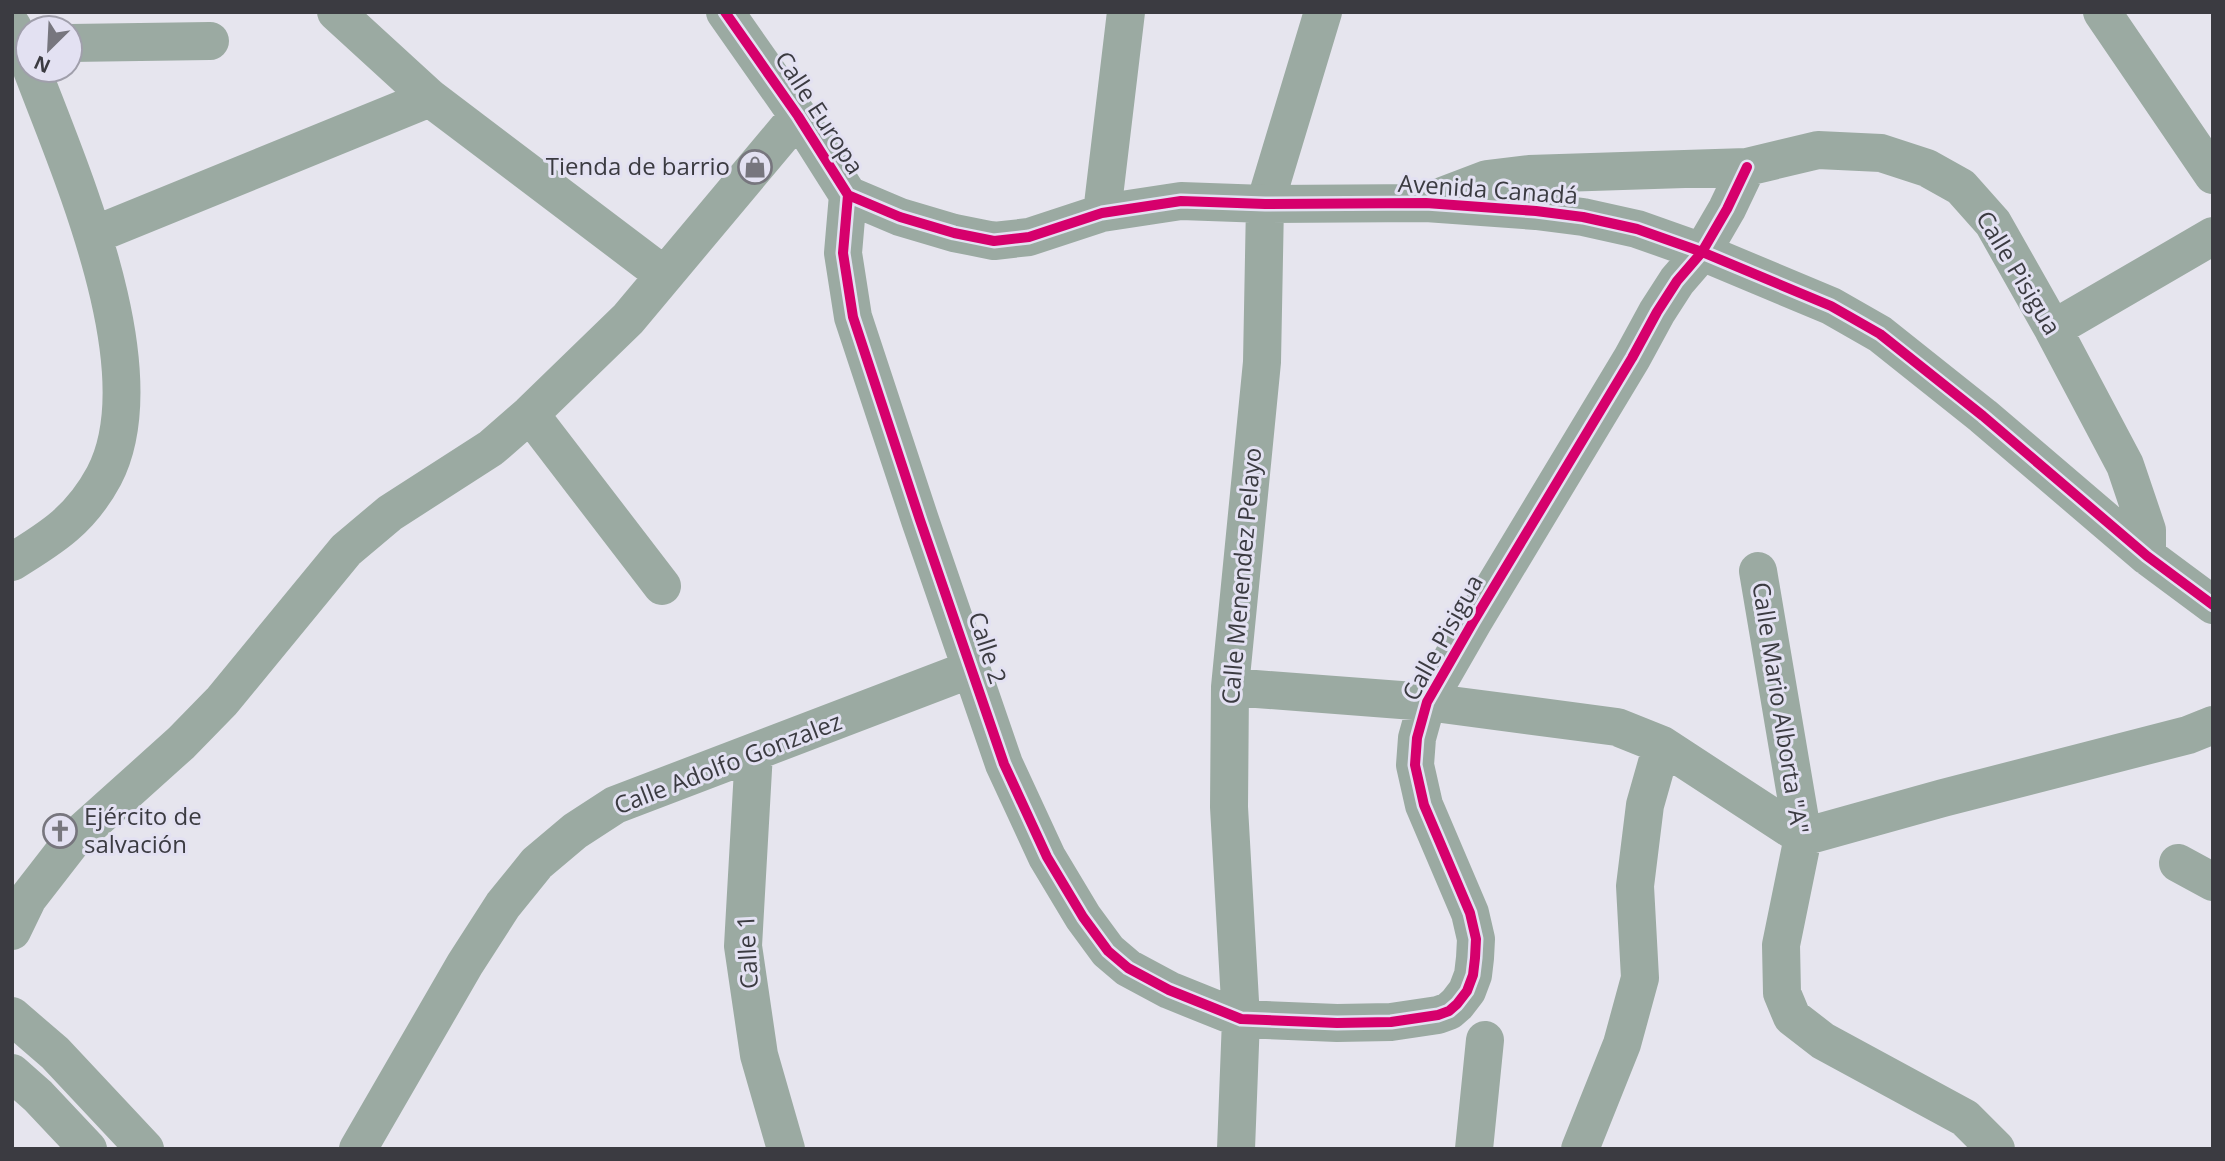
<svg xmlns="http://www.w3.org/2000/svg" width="2225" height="1161" font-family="'Open Sans',sans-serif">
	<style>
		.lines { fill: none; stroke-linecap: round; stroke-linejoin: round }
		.minor { stroke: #9baaa2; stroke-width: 38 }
		.cycleway-casing { stroke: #e3e1f2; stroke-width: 15 }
		.cycleway { stroke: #d6006c; stroke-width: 10 }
		.labels { text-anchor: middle; stroke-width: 6; stroke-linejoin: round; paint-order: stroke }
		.street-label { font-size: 24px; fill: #3b3b41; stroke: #e3e1f2 }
		.poi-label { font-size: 24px; fill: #3b3b41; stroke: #e3e1f2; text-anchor: end }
	</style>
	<rect width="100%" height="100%" fill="#e6e5ee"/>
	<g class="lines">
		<!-- minor -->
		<path class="minor" d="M336,12L430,98L664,275
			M725,12L798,116L848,195L900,217L954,233L994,241L1029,237L1102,213L1181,201L1265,204L1426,203L1536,211L1583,217L1637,229L1702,252L1831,306L1880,334L1983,416L2147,556L2213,605
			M2102,12L2213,175
			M12,26L28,59
			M70,43L210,41
			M848,195L843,253L853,317L920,520L1004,764L1047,857L1083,917L1108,951L1128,968L1169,990L1241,1019L1337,1023L1391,1022L1438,1015L1449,1011L1457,1004L1467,991L1473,975L1475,958L1476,939L1470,913L1424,805L1415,765L1417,738L1427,702L1473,622L1632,358L1657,312L1677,281L1702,252L1727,209L1747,167
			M1437,198L1487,179L1529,174L1747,167L1818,150L1881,153L1927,168L1961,187L1993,223L2053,329L2125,465L2147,530V556
			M1102,213L1126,12
			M94,235L430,98
			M2053,329L2213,236
			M530,414L662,586
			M12,562C53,537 81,519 104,476C159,371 71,173 32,70
			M1758,571L1803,837L1781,945L1782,993L1792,1017L1823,1041L1965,1118L1996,1149
			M1230,687L1427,702L1617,727L1662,745L1803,837L1943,798L2188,735L2213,725
			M754,752L743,946L759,1055L786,1149
			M2178,863L2213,882
			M12,931L28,898L73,840L181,743L222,701L346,550L390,513L491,448L530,414L628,319L798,116
			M12,1016L55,1053L145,1149
			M12,1073L38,1096L88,1149
			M358,1149L465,964L503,905L537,863L575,831L615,805L971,669
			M1236,1149L1241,1019L1229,807L1230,687L1262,362L1265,204L1323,12
			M1474,1149L1485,1040
			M1580,1149L1622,1044L1640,978L1635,886L1645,805L1662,745"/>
		<!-- cycleway casing -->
		<g class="cycleway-casing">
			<path id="cycleway" d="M725,12L798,116L848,195L900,217L954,233L994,241L1029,237L1102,213L1181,201L1265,204L1426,203L1536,211L1583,217L1637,229L1702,252L1831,306L1880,334L1983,416L2147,556L2213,605
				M848,195L843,253L853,317L920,520L1004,764L1047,857L1083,917L1108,951L1128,968L1169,990L1241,1019L1337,1023L1391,1022L1438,1015L1449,1011L1457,1004L1467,991L1473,975L1475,958L1476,939L1470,913L1424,805L1415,765L1417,738L1427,702L1473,622L1632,358L1657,312L1677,281L1702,252L1727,209L1747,167"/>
		</g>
		<!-- cycleway -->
		<use href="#cycleway" class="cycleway"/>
	</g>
	<!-- icons -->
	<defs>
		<g id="shop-ring" transform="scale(1.75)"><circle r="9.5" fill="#e3e1f2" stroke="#77767e" stroke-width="1.5"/><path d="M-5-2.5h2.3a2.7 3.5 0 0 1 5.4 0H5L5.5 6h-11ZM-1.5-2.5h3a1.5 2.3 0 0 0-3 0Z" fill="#77767e"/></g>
		<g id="church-ring" transform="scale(1.75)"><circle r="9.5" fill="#e3e1f2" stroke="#77767e" stroke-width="1.5"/><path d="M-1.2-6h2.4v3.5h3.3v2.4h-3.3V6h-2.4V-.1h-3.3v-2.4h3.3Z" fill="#77767e"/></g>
	</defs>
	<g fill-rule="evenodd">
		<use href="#shop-ring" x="755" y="167"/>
		<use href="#church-ring" x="60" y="831"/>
	</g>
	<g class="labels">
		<!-- street labels -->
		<g class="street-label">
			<text transform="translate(819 113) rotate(57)" y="8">Calle Europa</text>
			<text transform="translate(1488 190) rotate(4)" y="8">Avenida Canadá</text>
			<text transform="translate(2018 273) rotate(59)" y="8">Calle Pisigua</text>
			<text transform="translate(1242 576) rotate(-85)" y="8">Calle Menendez Pelayo</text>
			<text transform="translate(1443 638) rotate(-61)" y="8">Calle Pisigua</text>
			<text transform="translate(987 648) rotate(72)" y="8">Calle 2</text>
			<text transform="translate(1780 708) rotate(81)" y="8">Calle Mario Alborta "A"</text>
			<text transform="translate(728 764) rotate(-21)" y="8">Calle Adolfo Gonzalez</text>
			<text transform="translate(748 952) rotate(-93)" y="8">Calle 1</text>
		</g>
		<!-- poi labels -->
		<g class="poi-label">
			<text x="730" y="175">Tienda de barrio</text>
			<text x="84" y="825" text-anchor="start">Ejército de<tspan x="84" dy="28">salvación</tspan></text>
		</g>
	</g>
	<!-- border -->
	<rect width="2225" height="1161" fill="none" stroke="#3b3b41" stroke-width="28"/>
	<!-- north arrow -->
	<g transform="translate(49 49) rotate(204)"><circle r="33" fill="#e3e1f2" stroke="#a09fab" stroke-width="2"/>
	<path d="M0-5L12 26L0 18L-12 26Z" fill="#77767e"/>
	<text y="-10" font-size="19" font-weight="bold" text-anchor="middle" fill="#3b3b41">N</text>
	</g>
</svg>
